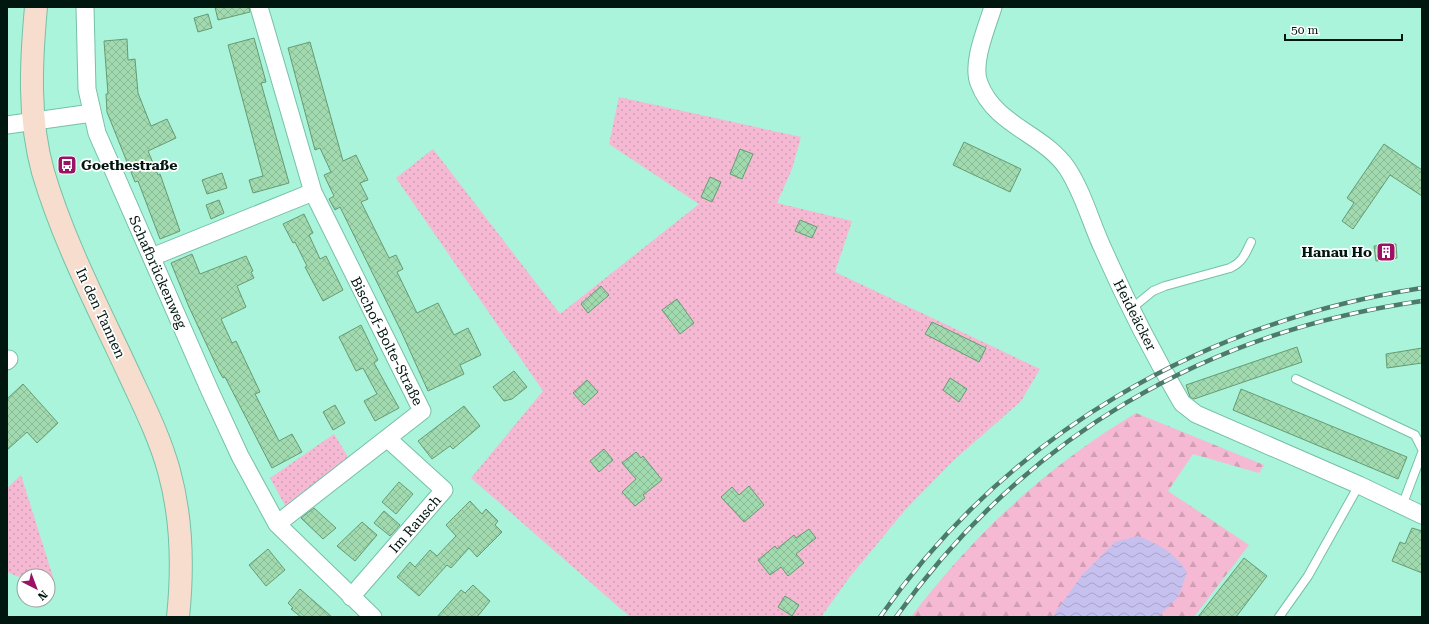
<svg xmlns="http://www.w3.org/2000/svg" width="1429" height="624" font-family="'Roboto Serif',serif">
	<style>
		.green { fill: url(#green-dots) }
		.forest { fill: url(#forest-firs) }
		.water { fill: url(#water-waves) }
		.building { fill: url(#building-cross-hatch); stroke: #659b73 }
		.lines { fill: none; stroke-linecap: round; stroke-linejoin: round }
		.lane-casing { stroke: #76c0a8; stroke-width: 10 }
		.street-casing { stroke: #76c0a8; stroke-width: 19 }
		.secondary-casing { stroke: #76c0a8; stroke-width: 24 }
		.lane { stroke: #fff; stroke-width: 8 }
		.street { stroke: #fff; stroke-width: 17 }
		.secondary { stroke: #f6ddce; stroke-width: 22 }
		.rail-casing { stroke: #4c7a6b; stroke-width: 4.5 }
		.rail { stroke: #fff; stroke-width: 3; stroke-dasharray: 9; stroke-linecap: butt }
		.labels { text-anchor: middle; stroke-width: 3.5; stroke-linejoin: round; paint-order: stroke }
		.poi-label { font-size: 14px; font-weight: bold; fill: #00170f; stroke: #fff; text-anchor: start }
		.street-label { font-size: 14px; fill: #00170f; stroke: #fff }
	</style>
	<defs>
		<pattern id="green-dots" width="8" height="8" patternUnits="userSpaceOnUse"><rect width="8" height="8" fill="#f6b9d3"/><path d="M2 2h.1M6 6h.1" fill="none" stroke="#d19eb4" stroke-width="1.8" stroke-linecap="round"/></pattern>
		<pattern id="forest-firs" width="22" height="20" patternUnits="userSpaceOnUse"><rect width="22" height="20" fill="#f6b9d3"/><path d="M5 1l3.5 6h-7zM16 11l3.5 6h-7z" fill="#d19eb4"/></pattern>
		<pattern id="water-waves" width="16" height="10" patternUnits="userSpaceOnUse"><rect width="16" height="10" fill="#c6c0ee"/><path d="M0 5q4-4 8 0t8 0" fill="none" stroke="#a8a4cb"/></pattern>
		<pattern id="building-cross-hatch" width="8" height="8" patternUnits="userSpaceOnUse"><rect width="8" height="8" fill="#a2dab0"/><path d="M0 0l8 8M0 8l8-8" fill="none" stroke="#8aba96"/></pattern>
	</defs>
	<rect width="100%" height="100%" fill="#a9f4db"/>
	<!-- green -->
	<path class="green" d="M619,97L801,137L792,169L777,203L852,221L835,272L1040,369L1021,401L954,460L905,510L849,578L821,617H630L471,478L543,391L396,178L433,149L560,314L699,204L609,144Z
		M334,434L350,460L287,509L270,478Z
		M21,475L54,580L48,583V576H24V579L7,572V488Z"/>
	<!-- forest -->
	<path class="forest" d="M1136,413L1264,465L1259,473L1193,454L1168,491L1249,545L1194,617H911C973,535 1047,466 1136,413Z"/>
	<!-- water -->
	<path class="water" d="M1138,536C1162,546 1172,551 1187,572L1179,596L1158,617H1052L1082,575L1115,542Z"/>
	<!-- building -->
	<path class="building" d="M215,7H249L250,12L218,20Z
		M208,14L212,28L198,32L194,18Z
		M254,38L266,82L261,83L289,183L253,193L249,180L263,176L228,45Z
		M127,39L128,60L135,59L138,93L151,126L167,119L176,138L148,151L158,175L160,174L180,231L160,239L138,181L135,182L107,112L106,94H108L104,41Z
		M310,42L343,161L356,155L368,180L360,183L368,199L361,202L389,258L396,255L403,269L397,272L417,313L438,303L454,335L468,328L481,355L460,365L464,374L428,391L401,331L340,207L335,210L329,199L334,196L324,175L331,172L320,148L315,150L288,48Z
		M964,142L1021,169L1010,192L953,165Z
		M1384,144L1422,170V196L1390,175L1353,229L1342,221L1354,203L1347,198Z
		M740,149L753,154L742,179L730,174Z
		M222,173L227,188L207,194L202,180Z
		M710,177L721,182L712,202L701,197Z
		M219,200L224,213L211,219L206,205Z
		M304,214L313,233L309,235L320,259L326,256L343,290L323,301L305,267L307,266L295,242L293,243L283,224Z
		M800,220L817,227L812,238L795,231Z
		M1396,244L1397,258L1376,261L1374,246Z
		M192,254L200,274L246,256L253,271L251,272L254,278L237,286L246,307L221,319L232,343L236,341L260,392L255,394L279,441L292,434L302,452L272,468L225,377L223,378L219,371L189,307L171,263Z
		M601,286L609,295L588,313L581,304Z
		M677,299L694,323L680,334L662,310Z
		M932,322L986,348L979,362L925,334Z
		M361,325L378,360L374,363L399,408L375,421L364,401L377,394L363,368L356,371L339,337Z
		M1297,347L1302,362L1194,399L1190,397L1186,385Z
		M1422,348V363L1387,368L1386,354Z
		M514,371L527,387L512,399L504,401L493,387Z
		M950,378L967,389L959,402L943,390Z
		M587,380L598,392L584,405L573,393Z
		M23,384L58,423L37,443L27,432L7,450V399Z
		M1241,389L1407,457L1398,479L1233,410Z
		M335,405L345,423L333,430L323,412Z
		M464,406L480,426L453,449L450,446L432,459L418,441Z
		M604,449L613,460L599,472L590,461Z
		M636,452L641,458L643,456L662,480L643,495L645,498L635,506L622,492L636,479L622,463Z
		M399,482L413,494L396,514L382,502Z
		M749,486L764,505L744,522L721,497L732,487L739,495Z
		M470,501L482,514L486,509L498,521L495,525L502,532L477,557L469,548L451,568L447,565L419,596L397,577L410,562L415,567L430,550L437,556L456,536L446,525Z
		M314,508L336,528L323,539L301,518Z
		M384,511L400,525L390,536L374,523Z
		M362,522L377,535L355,561L337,546Z
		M1412,528L1422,531V573L1392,561L1400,542L1405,544Z
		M809,529L816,538L796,554L804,563L788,576L781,567L770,575L758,560L775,546L777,549L794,535L796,538Z
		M268,549L285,570L266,586L249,565Z
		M1244,558L1267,576L1236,617H1198Z
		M473,585L490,601L477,617H437L461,590L465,593Z
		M300,589L332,617H301L291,609L293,608L288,603Z
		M785,596L799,605L792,616L778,607Z"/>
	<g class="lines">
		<!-- lane casing -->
		<g class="lane-casing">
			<path id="lane" d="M1131,309L1153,291L1165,286L1230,268C1243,262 1245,254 1251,242
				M1296,379L1415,435L1422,449
				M1402,506L1422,453
				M1279,617L1308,576L1359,485"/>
		</g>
		<!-- street casing -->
		<g class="street-casing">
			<path id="street" d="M85,7L87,89L97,133L210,391L240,456L277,524L373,617
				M259,7L313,192L422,411L277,524
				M993,7C987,27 971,63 979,83C995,126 1043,133 1067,168C1084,194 1091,224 1104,251C1127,303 1153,354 1182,403L1196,414L1359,485L1422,515
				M7,125L92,113
				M152,257L313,192
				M7,361L9,359
				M351,597L444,490L388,439"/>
		</g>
		<!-- secondary casing -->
		<g class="secondary-casing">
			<path id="secondary" d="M36,7C31,62 28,118 43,172C64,243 99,309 130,376C144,406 160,438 169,471C182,518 183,569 178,617"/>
		</g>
		<!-- lane -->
		<use href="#lane" class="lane"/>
		<!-- street -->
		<use href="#street" class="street"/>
		<!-- secondary -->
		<use href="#secondary" class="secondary"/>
		<!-- rail casing -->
		<g class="rail-casing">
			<path id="rail" d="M880,617C1008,434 1202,322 1422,288
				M896,617C1025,437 1204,332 1422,301"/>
		</g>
		<!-- rail -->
		<use href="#rail" class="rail"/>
	</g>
	<!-- icons -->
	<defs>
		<g id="bus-square" transform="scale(1)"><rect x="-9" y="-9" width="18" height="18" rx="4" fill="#9b1163" stroke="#fff"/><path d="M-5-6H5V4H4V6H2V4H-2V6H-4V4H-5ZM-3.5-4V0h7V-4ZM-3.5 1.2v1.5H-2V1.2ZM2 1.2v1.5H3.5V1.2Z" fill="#fff"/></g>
		<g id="building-square" transform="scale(1)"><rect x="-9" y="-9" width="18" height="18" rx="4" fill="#9b1163" stroke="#fff"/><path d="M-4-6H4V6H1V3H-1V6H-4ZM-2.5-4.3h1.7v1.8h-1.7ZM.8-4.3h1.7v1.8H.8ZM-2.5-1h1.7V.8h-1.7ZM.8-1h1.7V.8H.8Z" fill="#fff"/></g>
	</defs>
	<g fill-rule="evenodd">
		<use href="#bus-square" x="67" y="165"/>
		<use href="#building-square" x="1386" y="252"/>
	</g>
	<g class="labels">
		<!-- poi labels -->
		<g class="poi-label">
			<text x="81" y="170">Goethestraße</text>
			<text x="1372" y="257" text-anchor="end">Hanau Ho</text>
		</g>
		<!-- street labels -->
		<g class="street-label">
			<text transform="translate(158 272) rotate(66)" y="5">Schafbrückenweg</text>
			<text transform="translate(101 313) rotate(65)" y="5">In den Tannen</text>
			<text transform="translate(1135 315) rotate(63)" y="5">Heideäcker</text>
			<text transform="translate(387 341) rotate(63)" y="5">Bischof-Bolte-Straße</text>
			<text transform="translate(415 524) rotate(-49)" y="5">Im Rausch</text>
		</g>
	</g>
	<!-- border -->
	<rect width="1429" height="624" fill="none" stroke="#00170f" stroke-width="16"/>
	<!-- north arrow -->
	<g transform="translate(36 588) rotate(138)"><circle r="19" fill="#ffffff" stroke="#99a29f"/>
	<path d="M0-3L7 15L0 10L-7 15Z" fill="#9b1163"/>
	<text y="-6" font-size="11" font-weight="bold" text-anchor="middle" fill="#00170f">N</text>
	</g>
	<!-- scale -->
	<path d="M1285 34v6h117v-6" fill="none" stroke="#00170f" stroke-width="2"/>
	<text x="1291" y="34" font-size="12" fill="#00170f" stroke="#ffffff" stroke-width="3" paint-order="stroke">50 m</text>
</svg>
